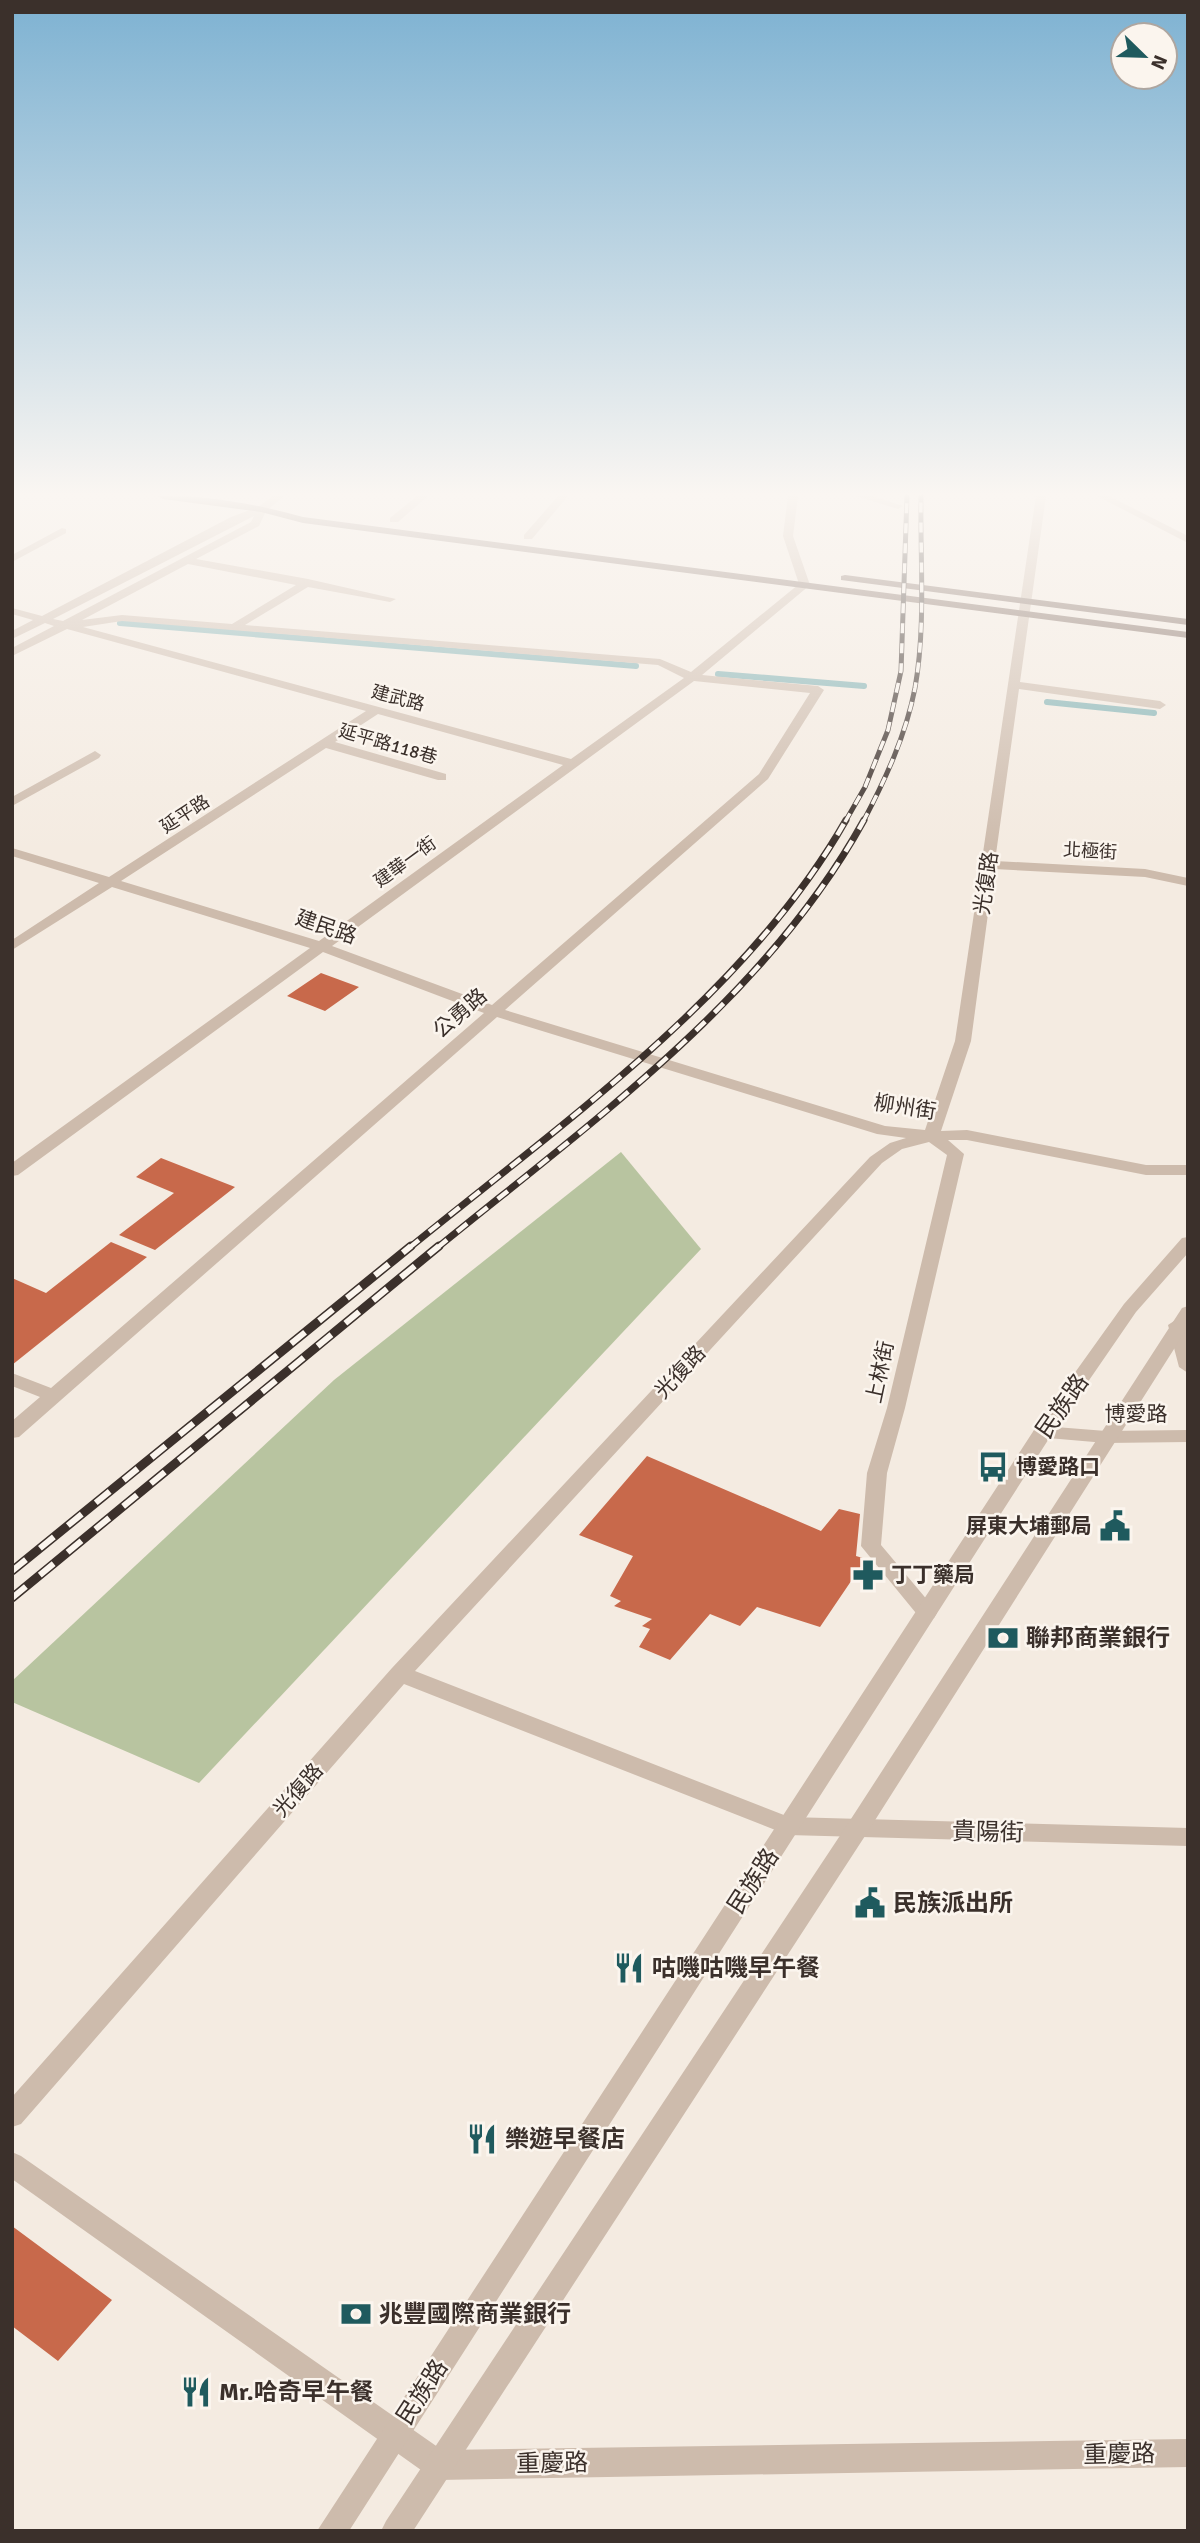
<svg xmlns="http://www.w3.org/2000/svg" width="1200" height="2543" font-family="Signika,'Noto Sans TC',sans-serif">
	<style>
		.green { fill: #b8c4a0 }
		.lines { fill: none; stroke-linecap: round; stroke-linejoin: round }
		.stream { stroke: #7fb0b2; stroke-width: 6 }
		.building { fill: #c8694b }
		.minor { fill: #cdbbac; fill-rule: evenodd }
		.tertiary { fill: #cdbbac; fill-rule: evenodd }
		.primary { fill: #7d675c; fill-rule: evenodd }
		.rail-far2-casing { stroke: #3b302b; stroke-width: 5 }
		.rail-far1-casing { stroke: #3b302b; stroke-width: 7 }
		.rail-casing { stroke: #3b302b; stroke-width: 9 }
		.rail-far2 { stroke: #fbf5ee; stroke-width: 3.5; stroke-dasharray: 10; stroke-linecap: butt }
		.rail-far1 { stroke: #fbf5ee; stroke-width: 4.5; stroke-dasharray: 13; stroke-linecap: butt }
		.rail { stroke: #fbf5ee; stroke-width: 6; stroke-dasharray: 18; stroke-linecap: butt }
		.labels { text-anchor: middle; stroke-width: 5; stroke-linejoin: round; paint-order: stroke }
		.far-street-label { font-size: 18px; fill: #3b302b; stroke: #fbf5ee }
		.street-label { font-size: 21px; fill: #3b302b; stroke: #fbf5ee }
		.poi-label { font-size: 21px; font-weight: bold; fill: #3b302b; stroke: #fbf5ee; text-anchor: start }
		.near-street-label { font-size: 24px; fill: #3b302b; stroke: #fbf5ee }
		.near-poi-label { font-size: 24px; font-weight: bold; fill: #3b302b; stroke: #fbf5ee; text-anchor: start }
	</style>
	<rect width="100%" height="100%" fill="#f4ebe1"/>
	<!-- green -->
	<path class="green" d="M621,1152L701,1249L199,1783L12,1702V1681L334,1380Z"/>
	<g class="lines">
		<!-- stream -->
		<path class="stream" d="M120,623L636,666
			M718,674L864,686
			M1047,702L1154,713"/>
	</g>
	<!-- building -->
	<path class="building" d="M321,973L359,987L325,1011L287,996Z
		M161,1158L235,1187L155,1250L119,1235L174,1193L136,1177Z
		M111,1242L147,1257L12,1365V1278L46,1293Z
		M647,1456L821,1531L839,1509L860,1514L856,1556L866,1559L820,1627L757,1607L740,1626L710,1614L670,1660L639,1647L650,1629L642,1626L652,1619L614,1606L621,1601L610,1596L633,1556L579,1535Z
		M12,2226L112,2300L58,2361L12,2326Z"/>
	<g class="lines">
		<!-- minor -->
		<path class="minor" d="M273,496H284L266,511L259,526L196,559L308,579L396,599L390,602L308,587L245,625L660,659L691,672L799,584L783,536L788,496H798L793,536L810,585L702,675L818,686L824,690L768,779L505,1010L885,1126L925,1130L955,1041L1036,496H1046L1020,682L1160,701L1166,705L1160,709L1019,689L995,861L1145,869L1188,878V886L1145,877L994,869L971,1041L941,1131L967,1130L1146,1165H1188V1175H1146L967,1140H948L964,1154L905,1408L887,1473L881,1545L934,1608L937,1613L934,1618L927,1621L920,1618L861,1546L867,1473L887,1408L947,1155L929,1142L902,1149L882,1163L415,1671L789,1817L1188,1828V1846L788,1835L404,1684L21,2124L12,2127V2097L392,1668L870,1157L890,1143L906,1138L877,1134L497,1017L61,1400L19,1437L12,1438V1421L40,1397L12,1386V1373L51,1388L484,1013L323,952L18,1175L12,1176V1163L310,948L112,887L12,950V940L99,883L12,856V848L109,877L366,711L67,629L12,656V648L54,626L45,623L12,639V631L33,620L12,614V608L42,616L231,517L258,507ZM254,516L251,522L63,621L53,619ZM188,564L296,585L232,624L122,615L82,620ZM122,621L658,665L684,678L571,759L83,627ZM694,681L810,693L759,774L492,1005L332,946ZM378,714L563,765L319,941L121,881L326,748L438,780H446V774L335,742Z
			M417,496H428L398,522H390V518Z
			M558,496H568L532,539H524V535Z
			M856,496H872L903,506L898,509Z
			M1097,496H1109L1188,536V543Z
			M62,528L66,529V533L12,562V555Z
			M95,751L101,755L99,758L12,806V797Z
			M1177,1319L1183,1321L1188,1332V1373L1179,1367L1168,1325Z
			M1043,1426L1106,1431L1188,1430V1442L1106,1443L1036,1437L1033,1432L1036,1427Z
			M12,2152L21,2156L442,2450L1188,2439V2467L438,2480L428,2475L12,2179Z"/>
		<!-- tertiary -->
		<path class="tertiary" d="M1188,1237V1253L1136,1312L1050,1437L349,2531H317L1036,1427L1124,1304L1182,1238Z
			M1188,1306V1327L865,1836L413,2531H381L386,2521L849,1822L1182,1308Z"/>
		<!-- primary -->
		<path class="primary" d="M158,496C207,495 256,504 303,517L1188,632V638L303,523L261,512L163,499Z
			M845,575L1188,619V625L841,580V576Z"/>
		<!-- rail-far2 casing -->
		<g class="rail-far2-casing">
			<path id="rail-far2" d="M845,822L865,787L888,730L901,671L907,496
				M863,822C885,780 906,735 915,688C926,626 920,559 921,496"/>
		</g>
		<!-- rail-far1 casing -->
		<g class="rail-far1-casing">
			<path id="rail-far1" d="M409,1248C561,1124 748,993 846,820
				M437,1248C591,1122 766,998 864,820"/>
		</g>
		<!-- rail casing -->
		<g class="rail-casing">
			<path id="rail" d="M12,1571L411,1246
				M12,1598L439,1246"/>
		</g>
		<!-- rail-far2 -->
		<use href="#rail-far2" class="rail-far2"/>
		<!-- rail-far1 -->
		<use href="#rail-far1" class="rail-far1"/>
		<!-- rail -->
		<use href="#rail" class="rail"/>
	</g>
	<!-- sky -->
	<linearGradient id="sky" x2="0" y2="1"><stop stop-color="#7eb2d2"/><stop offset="0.58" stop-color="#faf6f2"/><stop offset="1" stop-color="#faf6f2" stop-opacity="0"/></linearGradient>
	<rect width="1200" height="852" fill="url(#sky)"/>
	<!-- icons -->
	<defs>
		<g id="bus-bare" transform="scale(2.415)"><path d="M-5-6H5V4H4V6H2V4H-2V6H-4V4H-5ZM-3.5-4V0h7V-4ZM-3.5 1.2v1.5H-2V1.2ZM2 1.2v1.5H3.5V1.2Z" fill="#1f5a5e" stroke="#fbf5ee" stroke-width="2.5" paint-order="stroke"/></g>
		<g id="civic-bare" transform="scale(2.415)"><path d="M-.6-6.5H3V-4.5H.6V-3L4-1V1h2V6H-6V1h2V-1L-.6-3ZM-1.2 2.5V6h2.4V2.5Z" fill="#1f5a5e" stroke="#fbf5ee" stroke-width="2.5" paint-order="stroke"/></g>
		<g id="pharmacy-bare" transform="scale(2.415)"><path d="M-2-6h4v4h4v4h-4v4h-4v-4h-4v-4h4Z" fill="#1f5a5e" stroke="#fbf5ee" stroke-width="2.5" paint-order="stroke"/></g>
		<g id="bank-bare" transform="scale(2.415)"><path d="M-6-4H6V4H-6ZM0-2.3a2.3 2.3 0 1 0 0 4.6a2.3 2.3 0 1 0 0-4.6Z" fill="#1f5a5e" stroke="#fbf5ee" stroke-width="2.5" paint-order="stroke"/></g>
		<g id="restaurant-bare" transform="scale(2.415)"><path d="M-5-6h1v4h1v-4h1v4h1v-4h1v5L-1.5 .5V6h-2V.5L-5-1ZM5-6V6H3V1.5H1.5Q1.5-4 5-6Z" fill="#1f5a5e" stroke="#fbf5ee" stroke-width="2.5" paint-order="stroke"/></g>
	</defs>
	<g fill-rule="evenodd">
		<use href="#bus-bare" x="993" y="1467"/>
		<use href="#civic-bare" x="1115" y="1526"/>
		<use href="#pharmacy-bare" x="868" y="1575"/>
		<use href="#bank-bare" x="1003" y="1638"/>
		<use href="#civic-bare" x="870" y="1903"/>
		<use href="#restaurant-bare" x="629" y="1968"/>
		<use href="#restaurant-bare" x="482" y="2139"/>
		<use href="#bank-bare" x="356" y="2314"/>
		<use href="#restaurant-bare" x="196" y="2392"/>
	</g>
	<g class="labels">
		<!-- far-street labels -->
		<g class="far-street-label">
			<text transform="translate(398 698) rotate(15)" y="6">建武路</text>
			<text transform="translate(388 744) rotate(16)" y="6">延平路118巷</text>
			<text transform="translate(185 814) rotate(-33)" y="6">延平路</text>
			<text transform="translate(1090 851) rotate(3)" y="6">北極街</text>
			<text transform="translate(405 862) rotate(-36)" y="6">建華一街</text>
		</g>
		<!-- street labels -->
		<g class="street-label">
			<text transform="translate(986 883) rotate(-82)" y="7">光復路</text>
			<text transform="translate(326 927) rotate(19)" y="7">建民路</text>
			<text transform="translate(460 1013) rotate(-41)" y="7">公勇路</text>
			<text transform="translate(905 1107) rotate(9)" y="7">柳州街</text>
			<text transform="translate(680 1372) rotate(-47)" y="7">光復路</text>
			<text transform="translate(880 1372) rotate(-78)" y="7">上林街</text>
			<text x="1136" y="1421">博愛路</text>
			<text transform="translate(298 1790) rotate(-49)" y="7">光復路</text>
		</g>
		<!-- poi labels -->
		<g class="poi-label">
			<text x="1016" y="1474">博愛路口</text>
			<text x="1092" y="1533" text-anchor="end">屏東大埔郵局</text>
			<text x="891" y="1582">丁丁藥局</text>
		</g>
		<!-- near-street labels -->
		<g class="near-street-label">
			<text transform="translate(1062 1406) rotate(-55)" y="8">民族路</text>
			<text transform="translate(988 1832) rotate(1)" y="8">貴陽街</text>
			<text transform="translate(753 1881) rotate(-57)" y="8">民族路</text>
			<text transform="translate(422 2392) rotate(-57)" y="8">民族路</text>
			<text transform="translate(1119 2454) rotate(-1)" y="8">重慶路</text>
			<text transform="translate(552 2463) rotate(-1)" y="8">重慶路</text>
		</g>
		<!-- near-poi labels -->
		<g class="near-poi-label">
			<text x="1026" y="1646">聯邦商業銀行</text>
			<text x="893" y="1911">民族派出所</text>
			<text x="652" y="1976">咕嘰咕嘰早午餐</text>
			<text x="505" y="2147">樂遊早餐店</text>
			<text x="379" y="2322">兆豐國際商業銀行</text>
			<text x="219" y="2400">Mr.哈奇早午餐</text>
		</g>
	</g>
	<!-- border -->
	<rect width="1200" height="2543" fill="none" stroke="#3b302b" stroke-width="28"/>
	<!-- north arrow -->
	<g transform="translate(1144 56) rotate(113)"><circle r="33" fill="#fbf5ee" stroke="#aea6a0" stroke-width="2"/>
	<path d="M0-5L12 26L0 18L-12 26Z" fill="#1f5a5e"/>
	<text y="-10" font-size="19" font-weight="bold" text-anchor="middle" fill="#3b302b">N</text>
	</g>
</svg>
